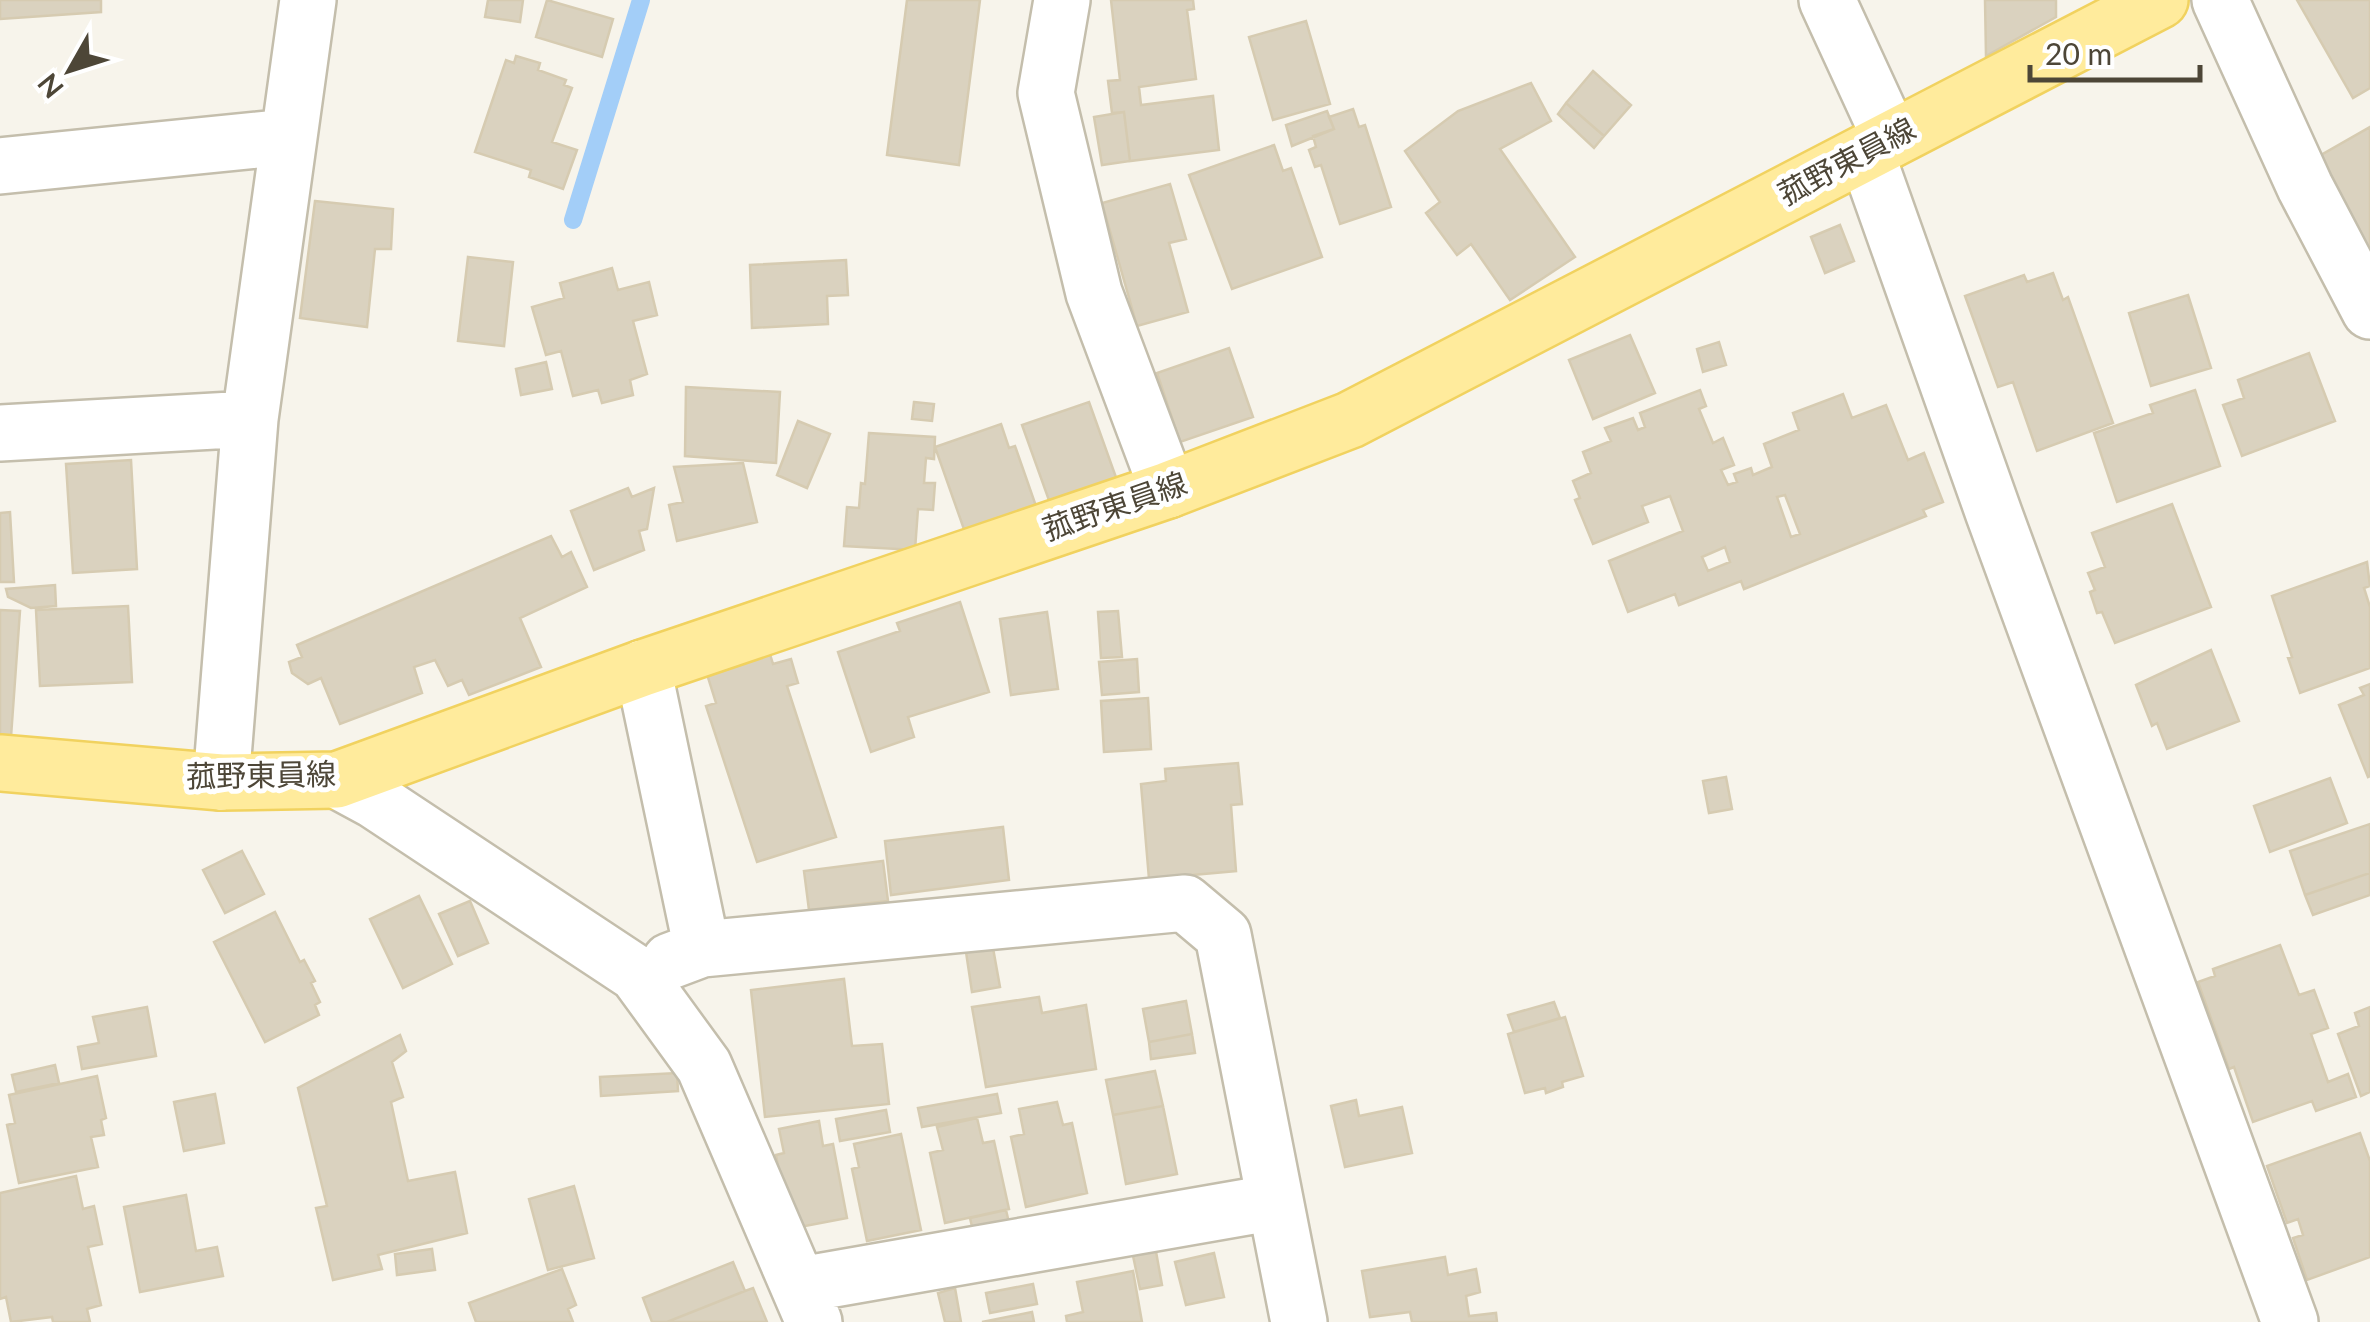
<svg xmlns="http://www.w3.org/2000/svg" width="2370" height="1322" font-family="Lato,'Noto Sans JP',sans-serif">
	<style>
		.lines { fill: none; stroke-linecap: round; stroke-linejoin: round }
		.stream { stroke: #a3cef8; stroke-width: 18 }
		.building { fill: #dad2bf; stroke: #d6cbb1; stroke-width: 2.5; fill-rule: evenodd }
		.minor-casing { stroke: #c4beac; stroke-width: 60 }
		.major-casing { stroke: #f1d25f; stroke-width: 60 }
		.minor { stroke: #fff; stroke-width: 55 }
		.major { stroke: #ffeb9c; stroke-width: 55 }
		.labels { text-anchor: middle; stroke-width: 10; stroke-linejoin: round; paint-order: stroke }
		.street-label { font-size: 30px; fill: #4d4637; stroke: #fff }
	</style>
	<rect width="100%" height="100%" fill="#f7f4eb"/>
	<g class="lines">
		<!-- stream -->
		<path class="stream" d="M573,220L641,0"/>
	</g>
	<!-- building -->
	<path class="building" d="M0,0H101V12L0,19Z
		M488,0H523L520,22L485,17Z
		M547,0L613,19L602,57L536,37Z
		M907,0H980L959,165L887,155Z
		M1111,0H1193L1194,9L1187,10L1196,79L1139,87L1141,105L1213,96L1219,150L1130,161L1124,112L1112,113L1108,81L1120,80Z
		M1985,0H2056V17L1986,56Z
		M2297,0H2370V88L2353,98Z
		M1306,21L1330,104L1273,120L1249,37Z
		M516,56L540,63L538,70L566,80L564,85L572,88L552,142L577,150L563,189L529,177L531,170L475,152L506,60L514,63Z
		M1593,71L1631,105L1604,136L1566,103Z
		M1531,83L1551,121L1500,149L1575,257L1510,300L1471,244L1457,255L1426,213L1440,202L1405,151L1458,111Z
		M1566,103L1604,136L1594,148L1558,114Z
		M1353,109L1359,127L1365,125L1391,207L1340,224L1321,165L1315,167L1309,150L1316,147L1313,136L1334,129L1329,117Z
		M1327,111L1334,129L1292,146L1286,125Z
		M1124,112L1130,161L1102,165L1094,117Z
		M2370,127V257L2314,159Z
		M1274,145L1283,171L1291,168L1322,257L1232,289L1189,175Z
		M1170,184L1186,239L1169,243L1188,312L1137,326L1102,203Z
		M315,201L393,209L391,249H375L367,327L300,318Z
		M1840,225L1854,261L1825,273L1811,237Z
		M468,257L513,262L504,346L458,341Z
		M846,260L848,295L827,296L828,324L752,328L750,265Z
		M612,268L618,290L649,282L657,315L633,321L647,374L630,380L633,395L602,403L598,390L573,396L561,351L546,355L532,307L564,298L560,283Z
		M2053,273L2063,300L2068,297L2113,423L2037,451L2013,382L1998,387L1965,296L2024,275L2027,282Z
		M2188,295L2211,368L2151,386L2129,313Z
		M1630,335L1655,393L1593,419L1569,360Z
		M1719,342L1726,365L1703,372L1697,349Z
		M1229,348L1253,417L1180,442L1157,373Z
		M2309,353L2335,421L2242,456L2223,405L2244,398L2238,380Z
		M546,362L552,389L521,395L516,369Z
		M686,387L780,392L776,463L685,456Z
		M1700,390L1706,406L1699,409L1713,443L1723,438L1734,465L1721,470L1728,485L1737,482L1734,474L1751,468L1753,475L1772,467L1764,444L1799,430L1793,413L1843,394L1852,418L1886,405L1908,460L1924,453L1943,502L1923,510L1926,516L1744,589L1741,581L1679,605L1675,594L1628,612L1609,561L1683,531L1670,496L1642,506L1648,522L1593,544L1575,500L1580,498L1573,481L1591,473L1583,452L1611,441L1605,428L1633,418L1638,430L1645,427L1640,413ZM1785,495L1800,534L1791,537L1777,497ZM1725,547L1730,562L1708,571L1702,557Z
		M2195,390L2220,466L2117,502L2094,433L2153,413L2150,405Z
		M914,402L934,404L932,421L912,419Z
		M1089,402L1118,483L1051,506L1022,425Z
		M798,421L830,434L807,488L777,475Z
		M1001,424L1009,448L1015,446L1037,509L966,535L935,447Z
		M869,433L935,437L934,459L926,458L924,483H935L933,510L918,509L915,550L844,546L847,507L859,508L861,483L865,484Z
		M131,460L137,569L73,573L66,464Z
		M743,463L757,522L677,541L669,505L683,502L674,467Z
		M628,488L632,497L654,488L647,529L639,531L644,550L594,570L571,511Z
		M2172,504L2211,607L2115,643L2102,612L2097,613L2090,592L2095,590L2088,573L2105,567L2092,533Z
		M10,512L14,582H0V513Z
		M551,536L562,557L571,552L587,587L520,618L541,667L469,695L462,680L448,686L435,660L414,667L422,693L340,724L321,678L308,684L292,673L289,662L302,657L297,645Z
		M2367,562L2370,586L2364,588L2370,607V668L2300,693L2288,658L2292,657L2272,596Z
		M55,585L56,606L31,608L8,597L6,589Z
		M960,602L989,692L908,717L914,737L871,752L838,652L900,631L897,623Z
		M128,606L132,682L40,686L36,610Z
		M0,610L20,611L11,737H0Z
		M1118,611L1122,657L1101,658L1098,612Z
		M1047,612L1058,689L1011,695L1000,619Z
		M2211,650L2239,721L2167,749L2157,723L2152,726L2136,685Z
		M769,651L773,664L791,659L798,683L787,686L836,837L757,862L706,706L716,703L706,671Z
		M1137,659L1139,692L1102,695L1099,662Z
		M2370,684V776L2368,777L2339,705L2364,695L2360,688Z
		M1148,698L1151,749L1104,752L1101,701Z
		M1238,763L1242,804L1231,805L1236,871L1149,879L1141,784L1166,781L1165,769Z
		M1726,777L1732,809L1709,813L1703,781Z
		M2330,778L2347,823L2270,852L2254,806Z
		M2370,824V873L2305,895L2290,851Z
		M1003,827L1009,880L891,895L885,841Z
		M242,851L264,894L225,913L203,870Z
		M883,861L888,901L809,910L804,871Z
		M2370,873V895L2313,915L2305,895Z
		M419,896L452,964L403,988L370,919Z
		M470,901L488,943L458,956L439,914Z
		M275,912L300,962L304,960L315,981L311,983L320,1002L315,1005L319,1015L265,1042L214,942Z
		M2280,945L2299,995L2314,990L2328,1028L2311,1034L2328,1082L2348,1074L2356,1097L2316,1111L2312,1101L2253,1122L2234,1067L2229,1069L2198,982L2215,976L2213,969Z
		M993,948L1000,987L972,992L966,952Z
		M844,979L852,1046L882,1044L889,1104L765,1117L751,990Z
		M1039,997L1042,1013L1086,1005L1096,1069L986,1087L972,1007Z
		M1186,1001L1192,1034L1149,1042L1143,1009Z
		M1554,1002L1560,1018L1514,1032L1508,1015Z
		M147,1007L156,1056L82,1069L78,1047L99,1043L93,1017Z
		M2370,1007V1092L2361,1096L2338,1034L2359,1026L2355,1013Z
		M1565,1017L1583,1076L1562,1082L1563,1087L1546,1093L1545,1088L1525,1093L1508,1034Z
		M1192,1034L1195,1053L1151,1059L1149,1042Z
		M400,1035L406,1051L392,1062L403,1097L391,1102L408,1181L455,1172L467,1233L378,1255L382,1269L333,1280L316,1208L327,1206L298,1088Z
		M55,1065L59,1083L16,1092L12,1075Z
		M1155,1071L1163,1106L1113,1115L1106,1080Z
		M677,1073L678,1091L601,1096L600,1077Z
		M97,1076L106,1118L101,1120L104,1135L91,1137L98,1167L19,1183L7,1125L15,1123L9,1095Z
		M215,1094L224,1143L184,1151L174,1102Z
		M997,1094L1001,1113L922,1127L918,1108Z
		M1356,1100L1359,1116L1402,1107L1412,1153L1345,1167L1331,1106Z
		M1057,1102L1063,1125L1072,1123L1087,1193L1026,1207L1011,1137L1024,1134L1019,1109Z
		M1163,1106L1177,1174L1126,1184L1113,1115Z
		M886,1110L890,1132L840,1141L836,1119Z
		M977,1118L983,1143L994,1141L1009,1209L945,1223L930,1153L943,1150L937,1127Z
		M819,1121L823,1146L833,1144L847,1218L789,1229L776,1155L784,1153L779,1129Z
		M2360,1133L2370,1161V1257L2307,1280L2293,1238L2303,1235L2298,1219L2287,1223L2267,1166Z
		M901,1134L921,1230L867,1241L852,1169L859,1167L854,1144Z
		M76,1176L83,1209L94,1206L102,1244L88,1247L101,1305L87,1309L90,1322H53L52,1317L11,1322L6,1297L0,1299V1193Z
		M574,1186L594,1258L548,1270L529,1199Z
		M186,1195L196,1251L217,1247L223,1276L140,1292L124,1207Z
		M1006,1210L1010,1227L974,1235L970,1218Z
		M1155,1246L1162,1285L1140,1289L1132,1251Z
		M432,1249L435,1270L397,1275L395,1254Z
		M1214,1253L1224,1297L1186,1305L1175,1262Z
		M1445,1257L1448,1275L1476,1269L1480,1292L1466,1296L1469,1316L1496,1313L1497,1322H1412L1410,1312L1370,1317L1362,1271Z
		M733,1262L745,1291L667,1322H652L643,1298Z
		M562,1269L576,1305L568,1309L573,1322H476L469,1303Z
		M1133,1271L1142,1322H1067L1066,1316L1083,1312L1077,1282Z
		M1033,1284L1037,1304L990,1313L986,1293Z
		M753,1288L767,1322H667L745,1291Z
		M955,1288L961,1322H945L938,1293Z
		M1032,1312L1034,1322H982Z"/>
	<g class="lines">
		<!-- minor casing -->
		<g class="minor-casing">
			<path id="minor" d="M1062,0L1046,93L1094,293L1168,490
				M1827,0L1891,139
				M2220,0L2305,187L2370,311
				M1866,153L1994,514L2290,1322
				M0,166L287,137
				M0,433L250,419
				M643,668L702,949L670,961
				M337,780L374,800L637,974L704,1066L814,1322
				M221,782L250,419L308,0
				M702,949L1185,903L1223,935L1299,1322
				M800,1285L1275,1202"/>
		</g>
		<!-- major casing -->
		<g class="major-casing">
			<path id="major" d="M0,763L221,782L337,780L643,668L1168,490L1350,420L2160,0"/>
		</g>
		<!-- minor -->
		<use href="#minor" class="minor"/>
		<!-- major -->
		<use href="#major" class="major"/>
	</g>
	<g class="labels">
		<!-- street labels -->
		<g class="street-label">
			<text transform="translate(1847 162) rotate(-28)" y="10">菰野東員線</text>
			<text transform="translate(1115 507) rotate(-19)" y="10">菰野東員線</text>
			<text transform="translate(261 776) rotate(-1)" y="10">菰野東員線</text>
		</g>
	</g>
	<!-- north arrow -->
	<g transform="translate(70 70) rotate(231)" stroke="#ffffff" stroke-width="8" paint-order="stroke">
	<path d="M0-8L18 38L0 25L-18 38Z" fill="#4d4637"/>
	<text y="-15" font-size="28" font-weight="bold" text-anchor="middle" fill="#4d4637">N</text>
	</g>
	<!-- scale -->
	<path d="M2030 65v15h170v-15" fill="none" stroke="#4d4637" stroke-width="5"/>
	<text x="2045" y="65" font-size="30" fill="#4d4637" stroke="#ffffff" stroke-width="8" paint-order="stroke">20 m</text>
</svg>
